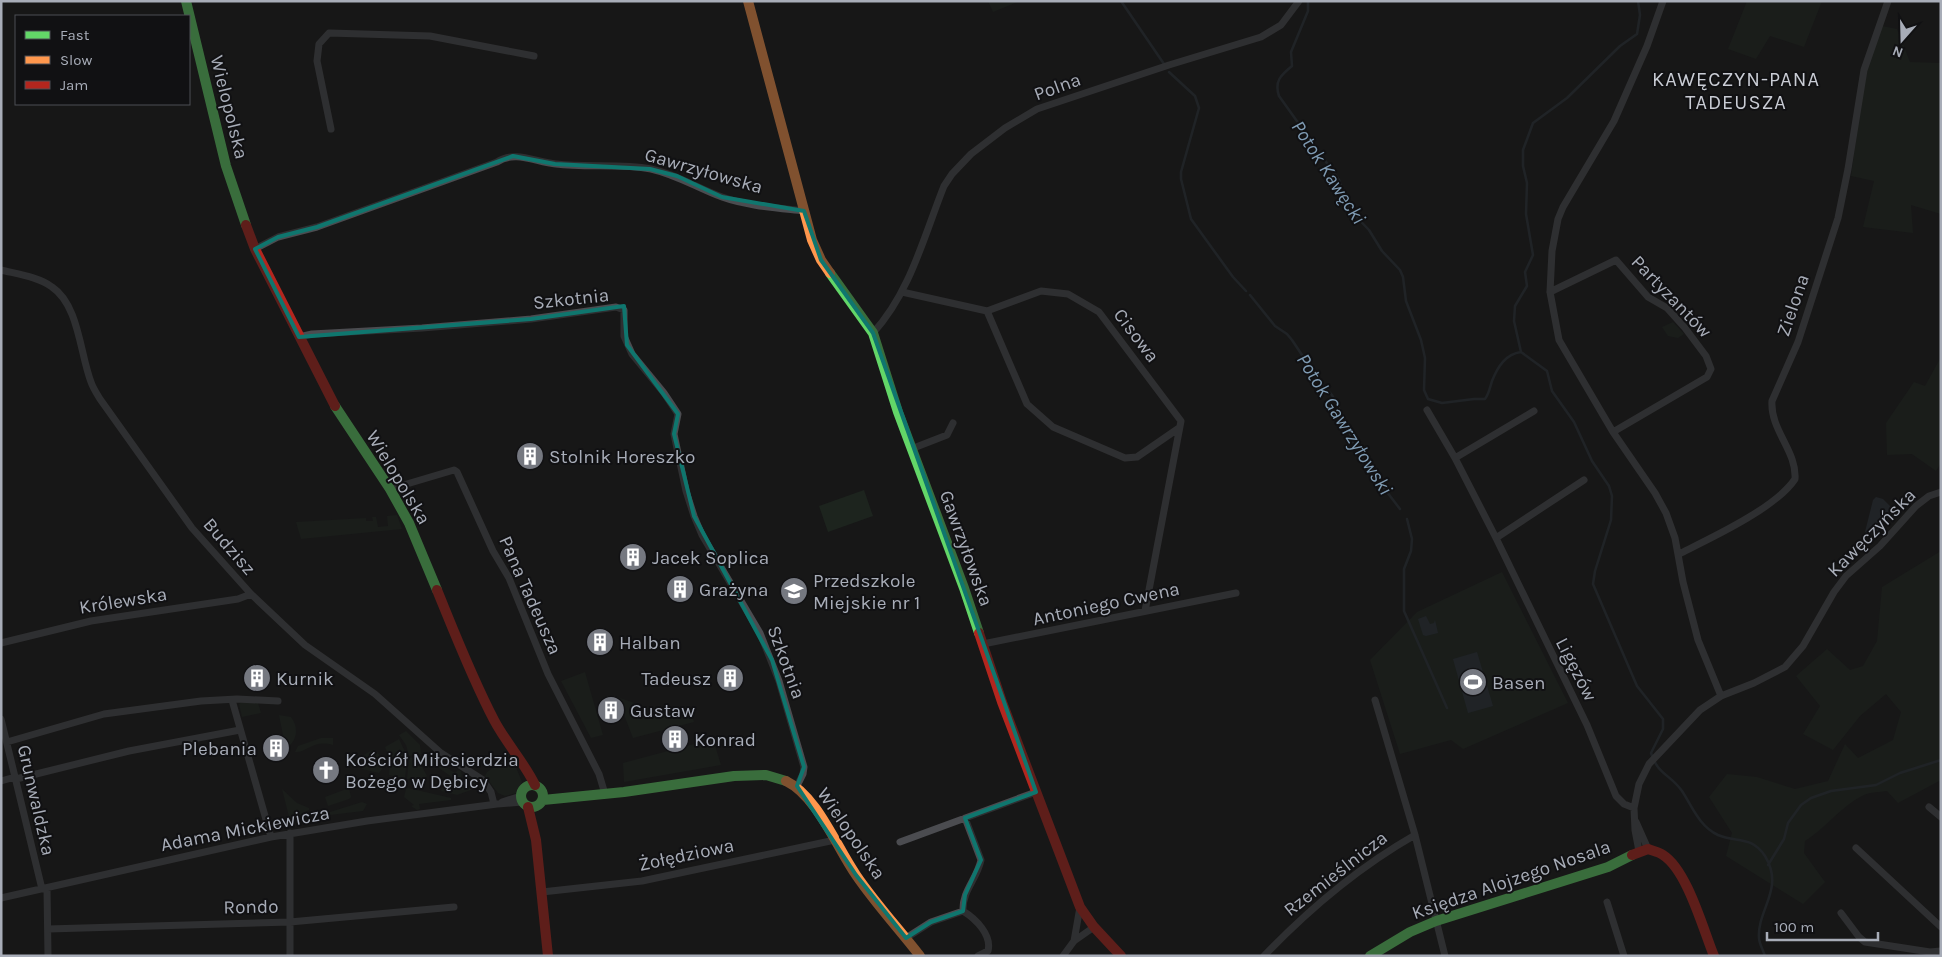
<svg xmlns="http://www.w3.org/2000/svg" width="1942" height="957" font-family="Karla,sans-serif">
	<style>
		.green { fill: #1d241e }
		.water { fill: #2a3239 }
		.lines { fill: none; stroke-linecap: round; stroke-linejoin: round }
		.stream { stroke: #2a3239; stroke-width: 2.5 }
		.street { stroke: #4b4c50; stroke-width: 7 }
		.fast { stroke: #63d668; stroke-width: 10 }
		.slow { stroke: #ff974d; stroke-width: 10 }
		.jam { stroke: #b3261e; stroke-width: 10 }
		.marked { fill: none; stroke: #0f766e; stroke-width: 4; stroke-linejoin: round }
		.labels { text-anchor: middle; stroke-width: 4; stroke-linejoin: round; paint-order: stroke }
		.street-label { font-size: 19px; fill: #a8adb8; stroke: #111113 }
		.poi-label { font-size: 19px; fill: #a8adb8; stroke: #111113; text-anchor: start }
		.neighbourhood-label { font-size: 20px; letter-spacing: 1px; fill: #c9ccd4; stroke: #111113 }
		.water-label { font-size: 20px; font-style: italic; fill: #7f9bb3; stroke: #111113 }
	</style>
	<rect width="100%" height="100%" fill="#171717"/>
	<!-- green -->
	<path class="green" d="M988,1H1020L993,12Z
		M1747,1H1822L1804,47L1770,36L1756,59L1728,49Z
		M1882,26L1897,29L1910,62L1941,63V214L1911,205L1913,233L1863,227L1874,181L1851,176L1866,68Z
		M1673,322L1684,334L1678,338L1668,336L1662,327Z
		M1941,357V463L1936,471L1912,454L1887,455L1886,423L1914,382L1925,386Z
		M864,490L873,516L828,532L819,506Z
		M397,515L402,529L301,539L296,522L366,518V521H373L372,517H376L378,527L388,526L387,516Z
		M1941,551V780L1898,803L1887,791C1880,792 1870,792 1864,795C1841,806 1826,828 1805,841L1804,853L1825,882L1803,904L1726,856L1732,833L1709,797L1727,774L1757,777L1795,789L1828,781L1845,744L1858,758L1893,740L1901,712L1886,694L1860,716L1833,750L1803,734L1820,706L1796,676L1827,649L1850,670L1863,666L1877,641L1882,587Z
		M1502,572L1568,703L1463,749L1451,740L1400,754L1370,660L1417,612Z
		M585,672L603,735L591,738L561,681Z
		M617,697L646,707H689L694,722L633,738Z
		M242,702L258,703L261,713L242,717L239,704Z
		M279,715L291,717C298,726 298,738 289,746L285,745Z
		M406,731L420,745L421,754L409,756L406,745L399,735Z
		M321,738H333V745C313,739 307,753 295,752L298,746Z
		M399,739L407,756H398L390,759L385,747Z
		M713,739L721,765L624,782L623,763Z
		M374,749C381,755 387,765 379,773L362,769L364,764L360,757Z
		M433,755L439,757L438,762L455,773L458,770L461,771L462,775L459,781L451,782L452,777L436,766L433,768L430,767L428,760Z
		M420,756L421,765L427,776L424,778L407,779L409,758Z
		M407,758L405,779L389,775L390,761H398Z
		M508,758L513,760L522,782L516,793L505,796L498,793L485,776L487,772Z
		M472,778L482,786L457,795L441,791L445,785C463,793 458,784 472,778Z
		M349,788L351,797L349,799L328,806L325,797Z
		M408,788L451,798V800L419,804L420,809L417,810L411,806L414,805L404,797L406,789Z
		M282,789L297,803L309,808V810L290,821Z
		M362,802L367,804L363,811L330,815V812Z"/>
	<!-- water -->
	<path class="water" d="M1876,497L1883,499L1894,510L1878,532L1869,535L1865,532L1873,500Z
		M1426,616L1430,624L1434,623L1435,620L1438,633L1426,636L1423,635L1418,619Z
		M1477,652L1493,706L1468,713L1453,659Z"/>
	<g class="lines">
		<!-- stream -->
		<path class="stream" d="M1121,1L1164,64
			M1308,1V11L1291,52L1292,66C1281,75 1274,81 1279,96L1339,180L1348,208L1369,230L1382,251L1400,270L1403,277L1406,301L1421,340L1425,358L1424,390L1428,399L1442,403L1474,399H1485C1489,394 1490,387 1492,381C1498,366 1506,354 1521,352L1547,371L1552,391L1574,422L1592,461L1609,486L1612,496L1611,520L1595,571L1593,584L1637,686L1663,719V729L1651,753C1658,775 1670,774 1682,791C1692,806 1699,826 1718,835C1736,843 1751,835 1765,856C1785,889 1757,909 1759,938C1759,943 1763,950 1765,956
			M1169,72L1195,96L1199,108L1181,172V179L1191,219L1233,277L1246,291
			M1250,295L1275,326L1287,334L1292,340L1320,382L1332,395L1342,414L1354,444L1367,466L1400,509
			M1521,352L1514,321L1515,306L1527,286L1525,272L1533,255L1526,214L1527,183L1523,166V150L1533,123L1567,98L1620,46L1637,34L1640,15L1638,1
			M1407,519L1412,539L1411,551L1404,569V611L1447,708
			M1768,865L1784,839L1788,823L1801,805L1811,798L1831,791L1876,785L1900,773L1941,760"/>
		<!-- street -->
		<path class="street" d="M1663,1L1647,46L1614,121L1563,207L1558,219L1552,251L1550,292L1559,340L1613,432L1655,493L1666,513L1675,538L1683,582L1698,640L1721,696
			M331,129L317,61L319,44L329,33L430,36L534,56
			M255,249L278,237L317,227L497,162C515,150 535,162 556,164C587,168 619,163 651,169C678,175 697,188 722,197C747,206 778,208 804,211
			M1,270C17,274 39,277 52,287C79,305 80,354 91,382C93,388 97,394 100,399L192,528L251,594L305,645L375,694L441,753L483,780L491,792L494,804
			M902,292L987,311L1041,291L1068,294L1099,312L1181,421L1145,611
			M1550,292L1616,260L1648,297L1667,308L1685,328L1706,356L1711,369L1707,377L1613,432
			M987,311L1027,404L1053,427L1125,458L1137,457L1179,428
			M873,333C910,293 924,236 944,186L952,174L971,154L1005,128L1037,109L1169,65L1261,37L1281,25L1299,1
			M299,337L312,334L422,328L531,319L616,307L624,310V336L632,354L664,393L678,414L674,434L686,491L694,516L702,535L760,633L779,681L804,767L803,774L797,786
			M1427,410L1455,458
			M1534,411L1455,458L1496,538L1587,725L1616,796L1624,804L1634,808
			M911,449L947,435L953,423
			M390,489L454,470L457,472L493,551L509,578L548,674L599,774L605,794
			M1496,538L1584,480
			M1679,554C1711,538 1776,508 1795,479C1797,451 1770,430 1772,401L1798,342L1838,218L1848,169L1864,70L1888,1
			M1,643L91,621L238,599L251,594
			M983,644L1236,593
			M232,700L271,837
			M1375,700L1415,835L1445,956
			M1,719L42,889
			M7,742L104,714L201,701L237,699L278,701
			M16,779L129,751L240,730
			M1,781L15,777
			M502,802L521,796
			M1929,807L1941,817
			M1636,822L1648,849
			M290,833V956
			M900,842L1036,792
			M1856,848L1941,927
			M1639,851L1635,830L1634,808L1639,784L1649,764L1700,710L1721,696L1754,683L1785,667L1803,646L1834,592L1846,576L1880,546L1916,506L1929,496L1941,492
			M47,888L48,956
			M542,892L642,881L835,840
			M1,898L271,837L367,821L497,804L522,802
			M1607,902L1624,956
			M963,911C976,919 992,935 988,951L978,956
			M1841,913L1859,937L1865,942L1930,952L1941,951
			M48,929L290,922L454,907
			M906,938L931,922L963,911C962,891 977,879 981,860L965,818
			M1074,941L1080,907
			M1063,956L1074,941L1094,927
			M1264,956C1309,909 1359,867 1415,835"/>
		<!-- fast -->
		<path class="fast" d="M186,1L226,166L246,225
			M830,273L873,333L898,412L964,588L979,633
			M335,406L390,489L409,523L437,590
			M521 796a11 11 0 1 1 22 0a11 11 0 1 1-22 0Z
			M543,800L624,792L734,776L766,775L786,781
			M1370,956L1410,932L1436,921L1608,867L1632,855"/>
		<!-- slow -->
		<path class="slow" d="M748,1L812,240L821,260L830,273
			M786,781C817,796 836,846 856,875C875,903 899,929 920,956"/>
		<!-- jam -->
		<path class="jam" d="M246,225L255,249L335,406
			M437,590C455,634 472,678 494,720C506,743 524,762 535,785
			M979,633L1002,702L1080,907L1094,927L1121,956
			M528,807L536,840L548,956
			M1632,855L1648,849C1653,851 1659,852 1663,855C1687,870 1703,929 1714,956"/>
	</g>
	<!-- marked area -->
	<path d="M0 0H1942V957H0ZM513,156L555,164L650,169L677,176L722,197L804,211L821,260L873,333L1036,792L965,818L981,860L965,895L963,911L931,922L906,938L856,875L797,786L804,767L772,660L694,516L674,434L678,414L627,345L624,306L531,319L299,337L255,249L278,237L317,227Z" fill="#171717" fill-opacity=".55" fill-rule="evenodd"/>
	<path class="marked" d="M513,156L555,164L650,169L677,176L722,197L804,211L821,260L873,333L1036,792L965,818L981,860L965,895L963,911L931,922L906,938L856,875L797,786L804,767L772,660L694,516L674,434L678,414L627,345L624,306L531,319L299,337L255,249L278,237L317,227Z"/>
	<!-- icons -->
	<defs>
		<g id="building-disc" transform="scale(1.4375)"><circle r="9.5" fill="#757880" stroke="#111113"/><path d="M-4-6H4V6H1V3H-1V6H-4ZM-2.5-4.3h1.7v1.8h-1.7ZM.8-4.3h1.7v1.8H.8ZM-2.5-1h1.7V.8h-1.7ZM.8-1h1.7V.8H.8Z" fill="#fff"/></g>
		<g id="school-disc" transform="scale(1.4375)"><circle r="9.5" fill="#757880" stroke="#111113"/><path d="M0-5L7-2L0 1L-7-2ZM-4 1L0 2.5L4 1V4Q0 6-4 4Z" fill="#fff"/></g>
		<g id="stadium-disc" transform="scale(1.4375)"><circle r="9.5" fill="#757880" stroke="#111113"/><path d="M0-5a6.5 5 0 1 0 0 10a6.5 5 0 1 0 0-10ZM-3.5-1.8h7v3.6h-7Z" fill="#fff"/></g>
		<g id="church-disc" transform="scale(1.4375)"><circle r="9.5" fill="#757880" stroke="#111113"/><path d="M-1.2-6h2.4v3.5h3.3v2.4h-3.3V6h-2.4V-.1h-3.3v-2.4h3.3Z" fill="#fff"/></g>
	</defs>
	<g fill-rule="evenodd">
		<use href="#building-disc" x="530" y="456"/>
		<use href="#building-disc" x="633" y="557"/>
		<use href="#building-disc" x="680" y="589"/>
		<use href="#school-disc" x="794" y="591"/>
		<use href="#building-disc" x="600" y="642"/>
		<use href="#building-disc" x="257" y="678"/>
		<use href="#building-disc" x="730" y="678"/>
		<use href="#stadium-disc" x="1473" y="682"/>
		<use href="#building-disc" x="611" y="710"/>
		<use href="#building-disc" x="675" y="739"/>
		<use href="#building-disc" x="276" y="748"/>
		<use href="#church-disc" x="326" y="770"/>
	</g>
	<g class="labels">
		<!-- street labels -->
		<g class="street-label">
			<text transform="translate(1057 86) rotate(-20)" y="7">Polna</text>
			<text transform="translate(230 107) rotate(76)" y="7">Wielopolska</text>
			<text transform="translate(704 170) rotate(16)" y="7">Gawrzyłowska</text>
			<text transform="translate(1672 296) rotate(46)" y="7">Partyzantów</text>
			<text transform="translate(571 298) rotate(-6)" y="7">Szkotnia</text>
			<text transform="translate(1792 305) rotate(-71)" y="7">Zielona</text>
			<text transform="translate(1137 335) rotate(53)" y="7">Cisowa</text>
			<text transform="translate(399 477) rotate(59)" y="7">Wielopolska</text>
			<text transform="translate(1871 532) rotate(-45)" y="7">Kawęczyńska</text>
			<text transform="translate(230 546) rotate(49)" y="7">Budzisz</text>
			<text transform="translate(967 548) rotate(70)" y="7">Gawrzyłowska</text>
			<text transform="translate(531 595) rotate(66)" y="7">Pana Tadeusza</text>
			<text transform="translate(123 600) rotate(-9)" y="7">Królewska</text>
			<text transform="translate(1106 603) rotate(-12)" y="7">Antoniego Cwena</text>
			<text transform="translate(787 662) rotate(70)" y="7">Szkotnia</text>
			<text transform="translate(1577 669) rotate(63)" y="7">Ligęzów</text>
			<text transform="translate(37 800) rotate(77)" y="7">Grunwaldzka</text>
			<text transform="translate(245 828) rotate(-11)" y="7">Adama Mickiewicza</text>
			<text transform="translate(852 833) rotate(56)" y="7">Wielopolska</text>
			<text transform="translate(686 854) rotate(-12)" y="7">Żołędziowa</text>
			<text transform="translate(1335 873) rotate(-38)" y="7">Rzemieślnicza</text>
			<text transform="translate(1511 879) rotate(-19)" y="7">Księdza Alojzego Nosala</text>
			<text transform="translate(251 906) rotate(-1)" y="7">Rondo</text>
		</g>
		<!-- poi labels -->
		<g class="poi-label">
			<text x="549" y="463">Stolnik Horeszko</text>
			<text x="652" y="564">Jacek Soplica</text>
			<text x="813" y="587">Przedszkole<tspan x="813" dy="22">Miejskie nr 1</tspan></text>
			<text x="699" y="596">Grażyna</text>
			<text x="619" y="649">Halban</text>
			<text x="276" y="685">Kurnik</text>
			<text x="711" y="685" text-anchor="end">Tadeusz</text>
			<text x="1492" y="689">Basen</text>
			<text x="630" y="717">Gustaw</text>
			<text x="694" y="746">Konrad</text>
			<text x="257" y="755" text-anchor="end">Plebania</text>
			<text x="345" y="766">Kościół Miłosierdzia<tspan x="345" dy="22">Bożego w Dębicy</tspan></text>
		</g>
		<!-- neighbourhood labels -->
		<g class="neighbourhood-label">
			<text x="1736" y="86">KAWĘCZYN-PANA<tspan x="1736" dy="23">TADEUSZA</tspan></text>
		</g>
		<!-- water labels -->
		<g class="water-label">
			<text transform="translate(1329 172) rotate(57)" y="7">Potok Kawęcki</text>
			<text transform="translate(1345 424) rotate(58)" y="7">Potok Gawrzyłowski</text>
		</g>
	</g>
	<!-- border -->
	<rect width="1942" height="957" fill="none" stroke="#a8adb8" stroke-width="5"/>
	<!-- legend -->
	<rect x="15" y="15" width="175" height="90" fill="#111113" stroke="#4d4f55"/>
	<rect x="25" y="31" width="25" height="8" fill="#63d668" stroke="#4d4f55"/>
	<text x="60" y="40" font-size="15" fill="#a8adb8">Fast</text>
	<rect x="25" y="56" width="25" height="8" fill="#ff974d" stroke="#4d4f55"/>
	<text x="60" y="65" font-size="15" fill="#a8adb8">Slow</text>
	<rect x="25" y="81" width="25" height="8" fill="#b3261e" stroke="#4d4f55"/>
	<text x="60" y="90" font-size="15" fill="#a8adb8">Jam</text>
	<!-- north arrow -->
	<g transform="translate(1902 40) rotate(200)" stroke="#111113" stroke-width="4" paint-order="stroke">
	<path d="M0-4L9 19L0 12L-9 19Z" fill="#a8adb8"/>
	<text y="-8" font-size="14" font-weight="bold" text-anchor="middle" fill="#a8adb8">N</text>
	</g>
	<!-- scale -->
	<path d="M1767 932v8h111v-8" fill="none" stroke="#a8adb8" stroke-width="2.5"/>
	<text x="1774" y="932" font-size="15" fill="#a8adb8" stroke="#111113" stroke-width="4" paint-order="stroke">100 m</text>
</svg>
